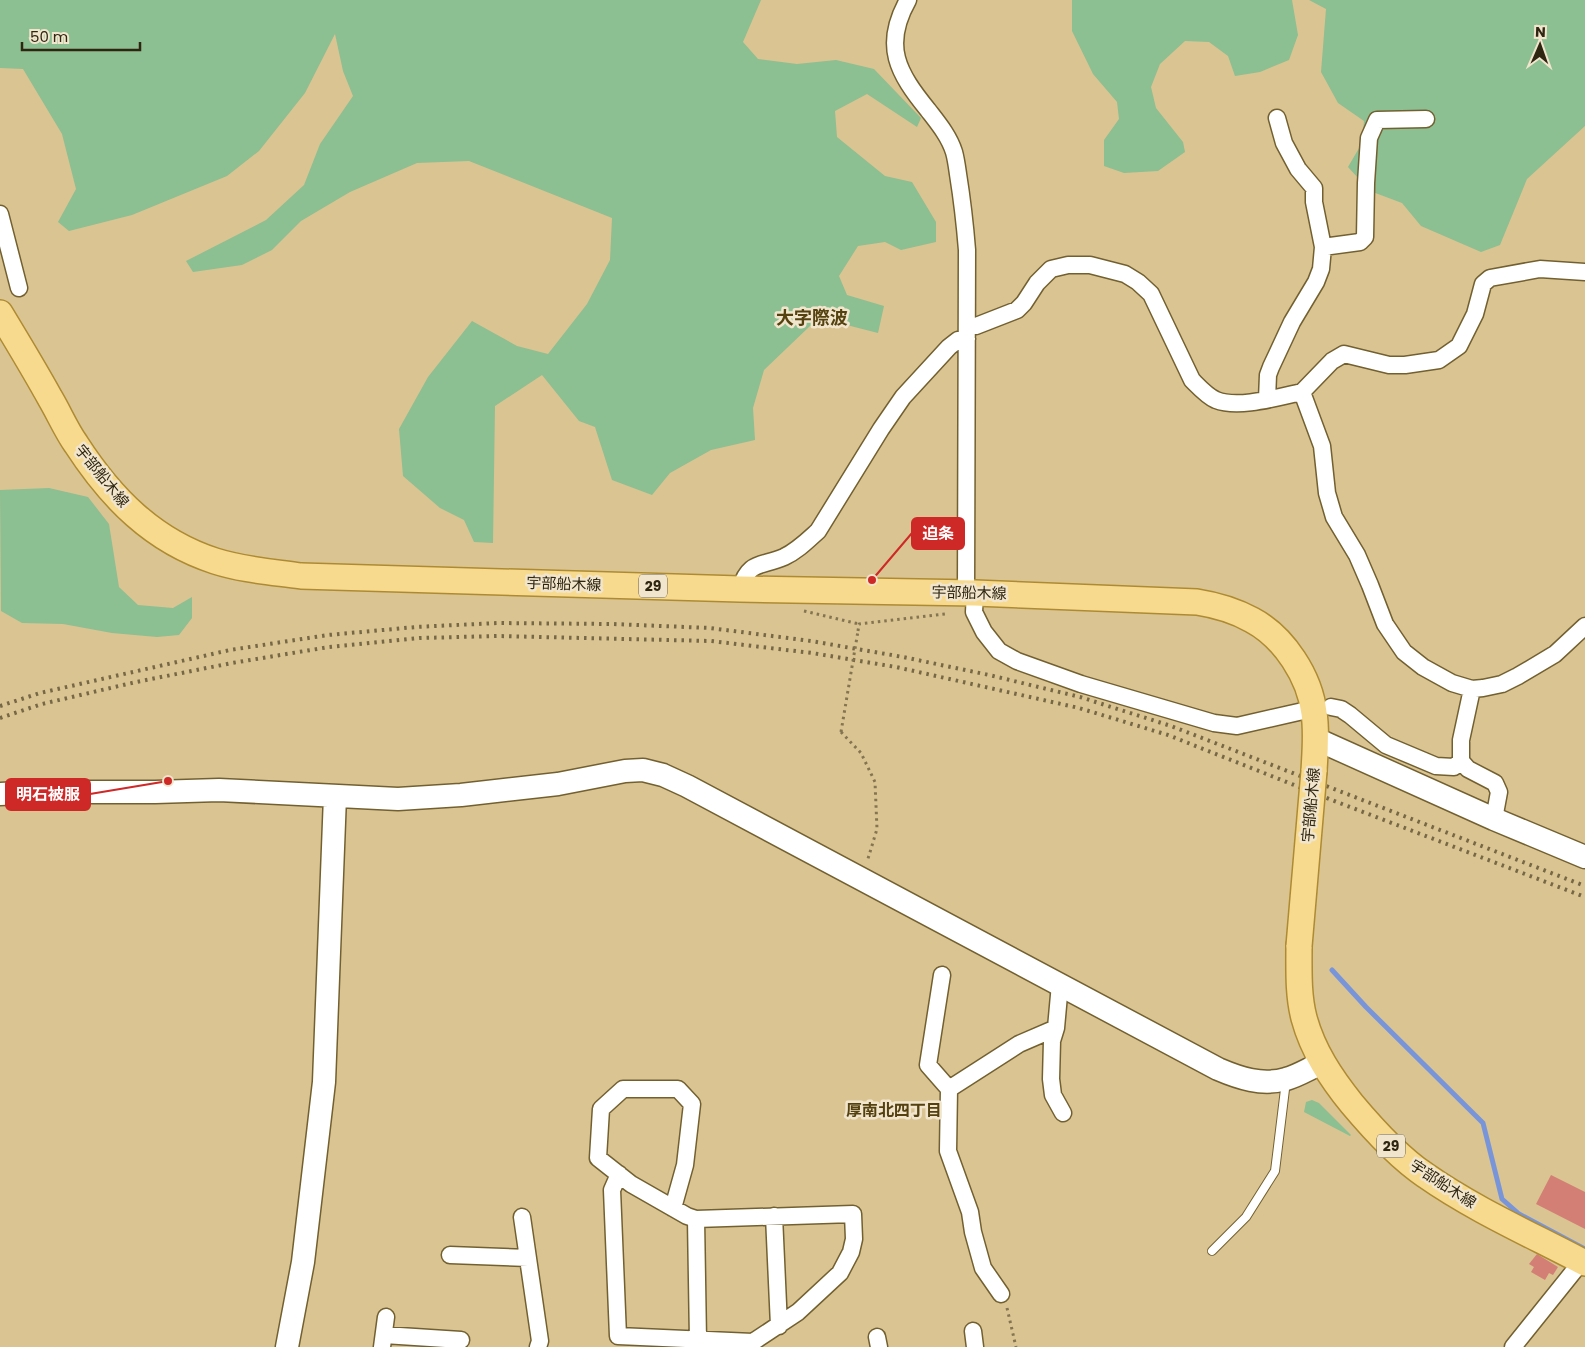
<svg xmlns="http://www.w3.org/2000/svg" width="1585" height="1347" font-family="Poppins,'Noto Sans JP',sans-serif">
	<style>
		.green { fill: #8cbf91 }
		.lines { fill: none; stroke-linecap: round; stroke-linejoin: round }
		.stream { stroke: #7995da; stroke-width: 5 }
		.building { fill: #d47f75 }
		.lane-casing { stroke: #736030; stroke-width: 10 }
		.street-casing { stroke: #736030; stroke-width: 19 }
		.secondary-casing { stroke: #736030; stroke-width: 25 }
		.primary-casing { stroke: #ae8b32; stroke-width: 28 }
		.path { stroke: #847552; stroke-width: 3; stroke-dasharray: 2.5 4; stroke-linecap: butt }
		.lane { stroke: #fff; stroke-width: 8 }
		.street { stroke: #fff; stroke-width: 16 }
		.secondary { stroke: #fff; stroke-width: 22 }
		.primary { stroke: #f7da8e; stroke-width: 25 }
		.rail { stroke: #766847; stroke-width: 4; stroke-dasharray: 2.5 5; stroke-linecap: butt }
		.primary-bridge-casing { stroke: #ae8b32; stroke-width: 28; stroke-linecap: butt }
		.path-bridge { stroke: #847552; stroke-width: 3; stroke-dasharray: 2.5 4; stroke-linecap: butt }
		.primary-bridge { stroke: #f7da8e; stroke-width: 25 }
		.labels { text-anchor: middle; stroke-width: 5; stroke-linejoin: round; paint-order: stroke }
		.shield { fill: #f1e6cd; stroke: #69604a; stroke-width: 1 }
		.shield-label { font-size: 14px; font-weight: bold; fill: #2f2612 }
		.street-label { font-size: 15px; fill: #2f2612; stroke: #f1e6cd }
		.neighbourhood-label { font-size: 16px; font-weight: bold; fill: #54410f; stroke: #f1e6cd }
		.quarter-label { font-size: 18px; font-weight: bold; fill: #54410f; stroke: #f1e6cd }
		.leader { fill: none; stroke: #ce2827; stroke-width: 2 }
		.callout-dot { fill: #ce2827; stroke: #f1e6cd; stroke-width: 2 }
		.callout { fill: #ce2827; stroke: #ce2827; stroke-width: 2 }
		.callout-label { font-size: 16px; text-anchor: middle; font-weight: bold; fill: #fff }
	</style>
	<rect width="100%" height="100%" fill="#dac492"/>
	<!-- green -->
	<path class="green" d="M0,0H761L743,42L758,59L797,64L836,60L874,69L921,118L917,127L867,94L835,111L837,137L885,176L912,182L936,222V242L901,250L885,242L858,246L839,276L847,295L884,306L878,333L835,322L810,326L764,370L753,408L755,440L711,450L670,473L652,495L612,480L595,427L579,421L542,375L495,406L493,543L474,542L464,520L440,508L403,476L399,429L428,377L472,321L517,346L548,354L587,304L610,260L612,218L469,161L417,163L350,192L301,221L272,250L242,265L193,272L186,261L266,220L304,185L320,144L353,96L343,71L335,34L305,93L259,151L227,176L132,215L69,231L58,222L76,189L62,134L23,69L0,68Z
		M1072,0H1292L1298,35L1289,60L1260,72L1235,76L1228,56L1209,42L1185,41L1160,64L1151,87L1156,108L1183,142L1185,152L1158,171L1124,173L1104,166V140L1119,119L1117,102L1093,74L1072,31Z
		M1309,0H1585V126L1527,179L1500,245L1481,252L1421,226L1402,203L1370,191L1348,167L1362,143L1364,121L1338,103L1321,72L1326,9Z
		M49,488L88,497L109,524L119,587L138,605L173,608L192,597V618L179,635L157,637L112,633L63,624L22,623L1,611L0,490Z
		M1312,1100L1319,1103L1351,1135L1350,1136L1304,1112L1306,1102Z"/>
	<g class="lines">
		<!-- stream -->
		<path class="stream" d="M1332,970L1366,1007L1483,1123L1502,1199L1519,1214L1585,1249"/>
	</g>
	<!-- building -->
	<path class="building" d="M1551,1175L1585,1192V1229L1536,1204Z
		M1537,1254L1558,1267L1553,1275L1549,1273L1545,1280L1531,1272L1534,1267L1529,1264Z"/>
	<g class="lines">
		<!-- lane casing -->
		<g class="lane-casing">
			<path id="lane" d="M1212,1251L1246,1217L1275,1171L1286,1081"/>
		</g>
		<!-- street casing -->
		<g class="street-casing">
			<path id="street" d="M908,0C882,46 898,73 928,110C938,123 949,136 954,152C956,159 957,167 958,174C962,199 965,225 967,250L966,593
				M0,214L19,288
				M1323,247L1360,242L1365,237L1366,183L1369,138L1377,120L1426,119
				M967,326H976L1017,310L1024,303L1037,283L1051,269L1068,265H1090L1125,274L1138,282L1151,294L1192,380C1199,387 1207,396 1216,400C1239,409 1278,397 1302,392L1322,446L1327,493L1334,517L1357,555L1370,585L1385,624L1404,652L1423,667L1452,683L1472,689L1483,688L1502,684L1518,676L1555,654L1585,626
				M1302,392L1332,361L1344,354L1389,365H1405L1439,360L1459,346L1475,314L1483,284L1490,278L1540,269L1585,272
				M1267,399L1268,375L1271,367L1292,322L1316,282L1321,269L1323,247L1314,202V188L1298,169L1284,143L1277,118
				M740,589C749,560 761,567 784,557C797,551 807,541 818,531L881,429L903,397L949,347L958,340L967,339
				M975,593L974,612L984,632L999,651L1017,661L1081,684L1214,723L1237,726L1303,711
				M1472,689L1461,740V761L1468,769L1495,783L1499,792L1494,819
				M1331,707L1341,709L1350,715L1386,745L1436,766L1454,767L1461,761
				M942,975L928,1065L949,1089L948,1151L970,1212L973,1232L983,1268L1001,1294
				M1060,984L1056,1028L1052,1041L1051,1079L1053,1095L1063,1113
				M949,1089L1019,1044L1056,1028
				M619,1174L612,1190L618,1336L753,1342L798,1312L840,1273L851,1252L854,1239L853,1214L696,1219L687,1216L631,1184L598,1158L601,1109L623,1089H678L692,1104L685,1165L673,1208
				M774,1216L779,1326
				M522,1217L540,1341L538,1347
				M696,1219L698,1340
				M450,1255L528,1258
				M973,1331L975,1347
				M384,1335L461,1340
				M877,1337L879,1347
				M382,1347L386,1317
				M1513,1347L1582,1261"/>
		</g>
		<!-- secondary casing -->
		<g class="secondary-casing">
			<path id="secondary" d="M1316,739L1494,819L1585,857
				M0,794L40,792H155L219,790L398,799L461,795L558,784L625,771L643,770L663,775L687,786L1218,1069C1239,1078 1262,1086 1286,1079C1298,1076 1310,1068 1322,1063
				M287,1347L303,1262L324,1082L335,796"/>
		</g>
		<!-- primary casing -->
		<g class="primary-casing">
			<path id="primary" d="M0,313C17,341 34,369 50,398C59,413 66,430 76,444C111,498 153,541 215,561C243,570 273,572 301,576L740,589L975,593L1197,602C1216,605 1234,610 1252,620C1284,637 1310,677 1314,713C1317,732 1315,752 1314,771
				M1299,946C1299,971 1298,995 1304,1018C1313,1051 1331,1078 1352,1104C1373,1129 1398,1157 1425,1175C1475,1210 1532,1235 1585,1263"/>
		</g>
		<!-- path -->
		<path class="path" d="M804,611L859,624
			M858,631L859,624L945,614
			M841,732L861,753L875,782L877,829L867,862
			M1007,1308L1016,1347"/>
		<!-- lane -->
		<use href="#lane" class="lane"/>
		<!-- street -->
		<use href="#street" class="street"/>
		<!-- secondary -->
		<use href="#secondary" class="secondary"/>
		<!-- primary -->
		<use href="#primary" class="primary"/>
		<!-- rail -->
		<path class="rail" d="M0,706L40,693L230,650L328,635L416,627L497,623L613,624L710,628L811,641L903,657L989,675L1080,697L1171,726L1585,886
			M0,718L42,704L136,682L232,663L329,647L420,638L498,636L711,641L812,653L896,667L1079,708L1168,735L1337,802L1585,897"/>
		<!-- primary-bridge casing -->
		<g class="primary-bridge-casing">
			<path id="primary-bridge" d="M1299,946L1314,771"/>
		</g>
		<!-- path-bridge -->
		<path class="path-bridge" d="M841,732L858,631"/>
		<!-- primary-bridge -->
		<use href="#primary-bridge" class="primary-bridge"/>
	</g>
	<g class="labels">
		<!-- shield labels -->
		<g class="shield">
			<rect x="639" y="574.5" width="28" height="23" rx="4"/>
			<rect x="1377" y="1134.5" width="28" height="23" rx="4"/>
		</g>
		<g class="shield-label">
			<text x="653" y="591">29</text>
			<text x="1391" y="1151">29</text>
		</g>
		<!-- street labels -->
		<g class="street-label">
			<text transform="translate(102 476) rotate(51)" y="5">宇部船木線</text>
			<text transform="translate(564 584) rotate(2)" y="5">宇部船木線</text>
			<text transform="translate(969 593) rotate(1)" y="5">宇部船木線</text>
			<text transform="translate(1311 805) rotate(-85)" y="5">宇部船木線</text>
			<text transform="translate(1443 1184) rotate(33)" y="5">宇部船木線</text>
		</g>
		<!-- neighbourhood labels -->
		<g class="neighbourhood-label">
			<text x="894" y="1116">厚南北四丁目</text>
		</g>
		<!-- quarter labels -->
		<g class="quarter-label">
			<text x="812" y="324">大字際波</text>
		</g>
	</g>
	<!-- callouts -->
	<path class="leader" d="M872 580L912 533M168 781L90 794"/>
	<g class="callout-dot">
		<circle cx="872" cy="580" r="5"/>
		<circle cx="168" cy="781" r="5"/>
	</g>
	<g class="callout">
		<rect x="912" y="518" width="52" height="31" rx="5"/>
		<rect x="6" y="779" width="84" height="31" rx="5"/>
	</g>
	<g class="callout-label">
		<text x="938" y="539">迫条</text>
		<text x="48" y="800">明石被服</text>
	</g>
	<!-- north arrow -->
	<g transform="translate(1540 45) rotate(2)" stroke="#f1e6cd" stroke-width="4" paint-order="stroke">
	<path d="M0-4L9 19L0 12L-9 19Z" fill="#2f2612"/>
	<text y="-8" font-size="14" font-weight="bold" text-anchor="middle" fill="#2f2612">N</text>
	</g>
	<!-- scale -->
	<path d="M22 42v8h118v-8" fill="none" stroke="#2f2612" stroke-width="2.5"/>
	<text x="30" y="42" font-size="15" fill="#2f2612" stroke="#f1e6cd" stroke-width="4" paint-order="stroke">50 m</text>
</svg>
